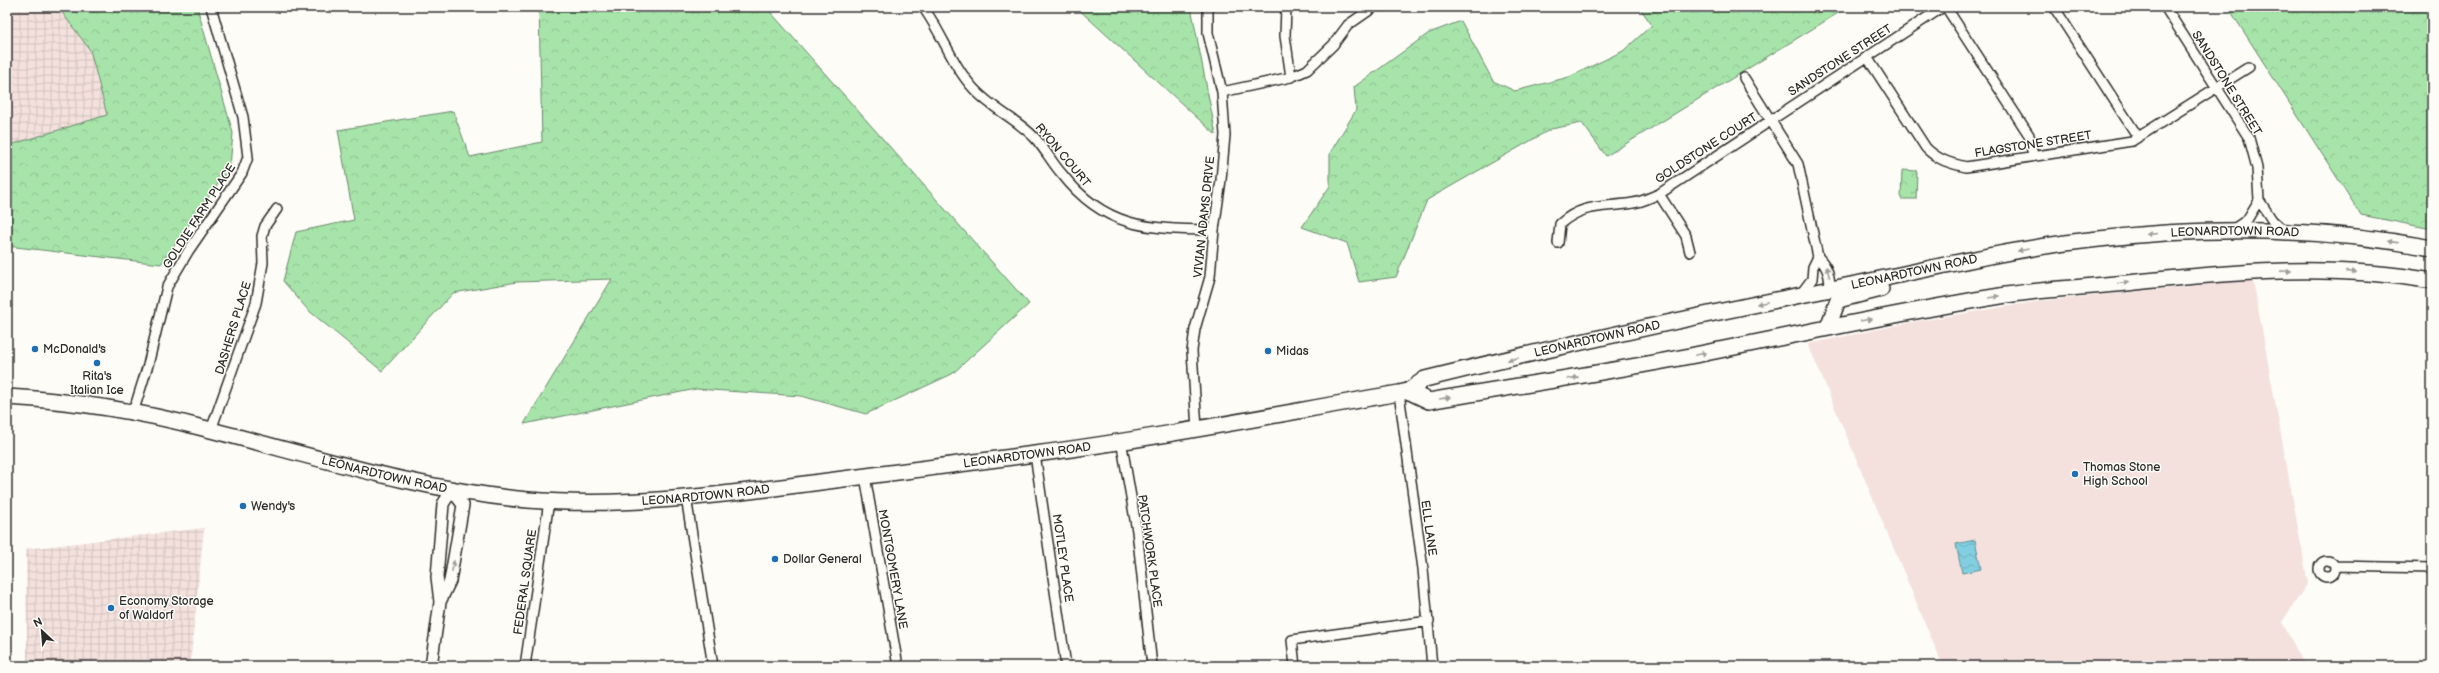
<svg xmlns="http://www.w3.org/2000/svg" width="2439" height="673" font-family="'Balsamiq Sans',sans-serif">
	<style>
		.built { fill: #f4e1dd }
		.industrial { fill: url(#industrial-grid) }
		.forest { fill: url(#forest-crowns); stroke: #69886a }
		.water { fill: url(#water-waves); stroke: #5f8d98 }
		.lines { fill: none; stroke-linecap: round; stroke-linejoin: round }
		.minor-casing { stroke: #2b2b2b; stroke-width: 12 }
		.tertiary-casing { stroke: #2b2b2b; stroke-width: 14 }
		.trunk-casing { stroke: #2b2b2b; stroke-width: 18 }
		.minor { stroke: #fdfcf7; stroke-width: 9 }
		.tertiary { stroke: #fdfcf7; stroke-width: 11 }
		.trunk { stroke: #fdfcf7; stroke-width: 15 }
		.oneway { fill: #9e9e9b }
		.poi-dot { fill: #1f6fb2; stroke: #fdfcf7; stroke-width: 1.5 }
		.labels { text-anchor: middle; stroke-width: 3; stroke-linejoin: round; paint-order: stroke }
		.street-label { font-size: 12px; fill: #2b2b2b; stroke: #fdfcf7 }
		.poi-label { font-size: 12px; fill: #2b2b2b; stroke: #fdfcf7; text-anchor: start }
	</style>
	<defs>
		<pattern id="industrial-grid" width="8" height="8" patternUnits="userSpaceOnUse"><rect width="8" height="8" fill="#f4e1dd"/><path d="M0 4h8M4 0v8" fill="none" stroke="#d1c1be"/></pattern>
		<pattern id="forest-crowns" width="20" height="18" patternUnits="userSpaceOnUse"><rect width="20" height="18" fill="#a7e4aa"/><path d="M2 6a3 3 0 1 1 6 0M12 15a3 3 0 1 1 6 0" fill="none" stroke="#90c492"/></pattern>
		<pattern id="water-waves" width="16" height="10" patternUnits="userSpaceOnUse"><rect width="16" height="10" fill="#81cfe0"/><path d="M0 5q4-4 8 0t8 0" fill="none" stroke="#70b2c0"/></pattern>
	</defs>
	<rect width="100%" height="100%" fill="#fdfcf7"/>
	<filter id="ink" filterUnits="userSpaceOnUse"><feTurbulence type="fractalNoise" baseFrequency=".025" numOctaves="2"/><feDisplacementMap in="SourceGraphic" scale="8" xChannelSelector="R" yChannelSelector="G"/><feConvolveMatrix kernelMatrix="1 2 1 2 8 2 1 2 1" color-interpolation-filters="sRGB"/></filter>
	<g filter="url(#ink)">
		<!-- built -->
		<path class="built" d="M2253,280L2308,583L2282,622L2305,666H1943L1808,344L1918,321L2041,301Z"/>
		<!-- industrial -->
		<path class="industrial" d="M7,7H58L90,50L107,116L7,146Z
			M204,528L190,666H27L26,549Z"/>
		<!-- forest -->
		<path class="forest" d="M58,7H197L233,133L230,167L161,264L7,246V146L107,115L90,50Z
			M539,7H766L1029,304L952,374L866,414L801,396L696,389L524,424L612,279L517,282L453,293L382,371L308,310L283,281L296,232L354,220L338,130L453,111L470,157L542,142Z
			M1076,7H1191L1216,135Z
			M1639,7H1848L1606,156L1582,123L1551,129L1427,200L1396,277L1359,282L1347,243L1302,227L1330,186V153L1356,110L1354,87L1429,33L1461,21L1493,81L1515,91L1569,77L1623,51L1652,25Z
			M2228,7H2432V229L2361,215Z
			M1902,170L1917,171L1916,199H1901Z"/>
		<!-- water -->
		<path class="water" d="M1975,540L1981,569L1962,573L1956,544Z"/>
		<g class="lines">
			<!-- minor casing -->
			<g class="minor-casing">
				<path id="minor" d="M923,7C942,33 952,65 974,89C992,109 1017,119 1035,138C1045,149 1052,163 1062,174C1105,229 1149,229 1214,230
					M1286,7L1285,36L1291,77
					M1946,7L2029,135L2033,156
					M2054,7L2138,137
					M2165,7L2249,138L2257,168L2259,200
					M1867,57L1926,148C1938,160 1949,163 1966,167L2132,141L2249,67
					M1744,78L1798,164L1818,257C1828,267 1830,276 1830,290
					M1222,92L1291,77L1307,70L1333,45L1348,25L1374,7
					M1659,194L1686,236L1690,252
					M2232,230L2247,220L2259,200L2272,220L2283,230
					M1558,243L1560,224C1583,203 1604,208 1633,203C1642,202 1651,197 1659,194L1943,7
					M1800,295L1812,279L1813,267L1818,257
					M1399,393L1423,569L1432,666
					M133,413L148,365L167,287L189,250L242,173L248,157L243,117L211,7
					M1197,429L1192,351L1195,329L1210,277L1214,230L1221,180L1225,135L1222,92L1208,33V7
					M211,430L256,303L263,263L262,236L265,226L277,209
					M1121,440L1137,531L1152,666
					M1035,454L1066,666
					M865,476L898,666
					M686,497L713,666
					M2319 569a8 8 0 1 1 16 0a8 8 0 1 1-16 0Z
					M2335,566L2432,568
					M525,666L549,501
					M1295,666L1292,640L1429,621"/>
			</g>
			<!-- tertiary casing -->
			<g class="tertiary-casing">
				<path id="tertiary" d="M431,666L440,602L437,577L443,504L452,490L463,505L450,581L440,602"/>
			</g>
			<!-- trunk casing -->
			<g class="trunk-casing">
				<g id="trunk">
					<path d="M1828,327L1838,300L1881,289"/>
					<path d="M1408,391L1429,401C1516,386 1603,373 1690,356C1795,335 1900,312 2006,295C2046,289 2087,287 2127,283C2228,272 2331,263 2432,281"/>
					<path id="s1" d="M7,397C73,401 139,411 203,428C310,455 417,490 528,500C639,509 749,491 859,477C918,469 977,462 1035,454C1157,438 1278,414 1399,393L1408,391L1425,379C1559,346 1695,316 1831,289C1920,272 2009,248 2099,239C2211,226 2322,228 2432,248"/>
				</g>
			</g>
			<!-- minor -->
			<use href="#minor" class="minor"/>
			<!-- tertiary -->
			<use href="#tertiary" class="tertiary"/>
			<!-- trunk -->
			<use href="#trunk" class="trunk"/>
		</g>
		<!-- one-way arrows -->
		<defs><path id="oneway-solid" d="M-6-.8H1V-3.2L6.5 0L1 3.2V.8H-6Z"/></defs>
		<g class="oneway">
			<use href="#oneway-solid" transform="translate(2152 234) rotate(175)"/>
			<use href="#oneway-solid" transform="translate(2393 242) rotate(-172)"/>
			<use href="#oneway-solid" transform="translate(2023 250) rotate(170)"/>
			<use href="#oneway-solid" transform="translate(2286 271) rotate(-1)"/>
			<use href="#oneway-solid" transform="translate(1828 272) rotate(-107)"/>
			<use href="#oneway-solid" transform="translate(2351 272) rotate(4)"/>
			<use href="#oneway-solid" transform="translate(2123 283) rotate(-5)"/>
			<use href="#oneway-solid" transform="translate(1994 297) rotate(-10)"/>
			<use href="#oneway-solid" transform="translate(1762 303) rotate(168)"/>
			<use href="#oneway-solid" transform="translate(1866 320) rotate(-10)"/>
			<use href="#oneway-solid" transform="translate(1701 354) rotate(-12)"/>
			<use href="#oneway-solid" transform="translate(1513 359) rotate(167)"/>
			<use href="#oneway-solid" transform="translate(1573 378) rotate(-9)"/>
			<use href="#oneway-solid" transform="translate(1445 398) rotate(-9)"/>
			<use href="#oneway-solid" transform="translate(453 566) rotate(-79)"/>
		</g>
	</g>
	<!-- markers -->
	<g class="poi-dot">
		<circle cx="35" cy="349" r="4"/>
		<circle cx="1268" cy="351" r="4"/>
		<circle cx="97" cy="363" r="4"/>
		<circle cx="2075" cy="474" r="4"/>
		<circle cx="243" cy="506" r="4"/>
		<circle cx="775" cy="559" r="4"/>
		<circle cx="111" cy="608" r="4"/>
	</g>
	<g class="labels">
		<!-- street labels -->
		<g class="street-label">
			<text transform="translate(1840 60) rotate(-33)" y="4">SANDSTONE STREET</text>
			<text transform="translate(2227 83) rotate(58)" y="4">SANDSTONE STREET</text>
			<text transform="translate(2033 144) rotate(-9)" y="4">FLAGSTONE STREET</text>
			<text transform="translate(1706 148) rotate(-33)" y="4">GOLDSTONE COURT</text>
			<text transform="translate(1063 155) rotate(50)" y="4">RYON COURT</text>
			<text transform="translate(199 216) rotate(-57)" y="4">GOLDIE FARM PLACE</text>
			<text transform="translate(1204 217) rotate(-84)" y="4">VIVIAN ADAMS DRIVE</text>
			<text dy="4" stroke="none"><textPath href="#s1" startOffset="2266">LEONARDTOWN ROAD</textPath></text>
			<text dy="4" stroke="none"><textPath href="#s1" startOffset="1942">LEONARDTOWN ROAD</textPath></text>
			<text transform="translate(233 328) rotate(-73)" y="4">DASHERS PLACE</text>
			<text dy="4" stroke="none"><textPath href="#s1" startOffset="1618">LEONARDTOWN ROAD</textPath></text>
			<text dy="4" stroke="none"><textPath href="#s1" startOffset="1034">LEONARDTOWN ROAD</textPath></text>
			<text dy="4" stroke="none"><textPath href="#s1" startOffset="386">LEONARDTOWN ROAD</textPath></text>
			<text dy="4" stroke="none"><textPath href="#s1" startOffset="710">LEONARDTOWN ROAD</textPath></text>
			<text transform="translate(1429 528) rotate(82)" y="4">ELL LANE</text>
			<text transform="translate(1150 551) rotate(82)" y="4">PATCHWORK PLACE</text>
			<text transform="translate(1063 558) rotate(82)" y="4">MOTLEY PLACE</text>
			<text transform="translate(893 569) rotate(80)" y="4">MONTGOMERY LANE</text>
			<text transform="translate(525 582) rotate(-82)" y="4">FEDERAL SQUARE</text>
		</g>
		<!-- poi labels -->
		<g class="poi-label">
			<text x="43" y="353">McDonald's</text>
			<text x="1276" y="355">Midas</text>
			<text x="97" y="380" text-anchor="middle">Rita's<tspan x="97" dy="14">Italian Ice</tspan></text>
			<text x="2083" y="471">Thomas Stone<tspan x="2083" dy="14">High School</tspan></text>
			<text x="251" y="510">Wendy's</text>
			<text x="783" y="563">Dollar General</text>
			<text x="119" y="605">Economy Storage<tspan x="119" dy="14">of Waldorf</tspan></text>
		</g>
	</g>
	<!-- margin -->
	<rect width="2439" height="673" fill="none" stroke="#fdfcf7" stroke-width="24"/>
	<rect x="12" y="12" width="2415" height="649" fill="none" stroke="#2b2b2b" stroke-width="1.5" filter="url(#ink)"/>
	<!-- north arrow -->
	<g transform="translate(42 631) rotate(334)" stroke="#fdfcf7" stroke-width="3" paint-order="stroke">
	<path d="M0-3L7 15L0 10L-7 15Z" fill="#2b2b2b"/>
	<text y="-6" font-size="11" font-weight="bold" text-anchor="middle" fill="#2b2b2b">N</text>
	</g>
</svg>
